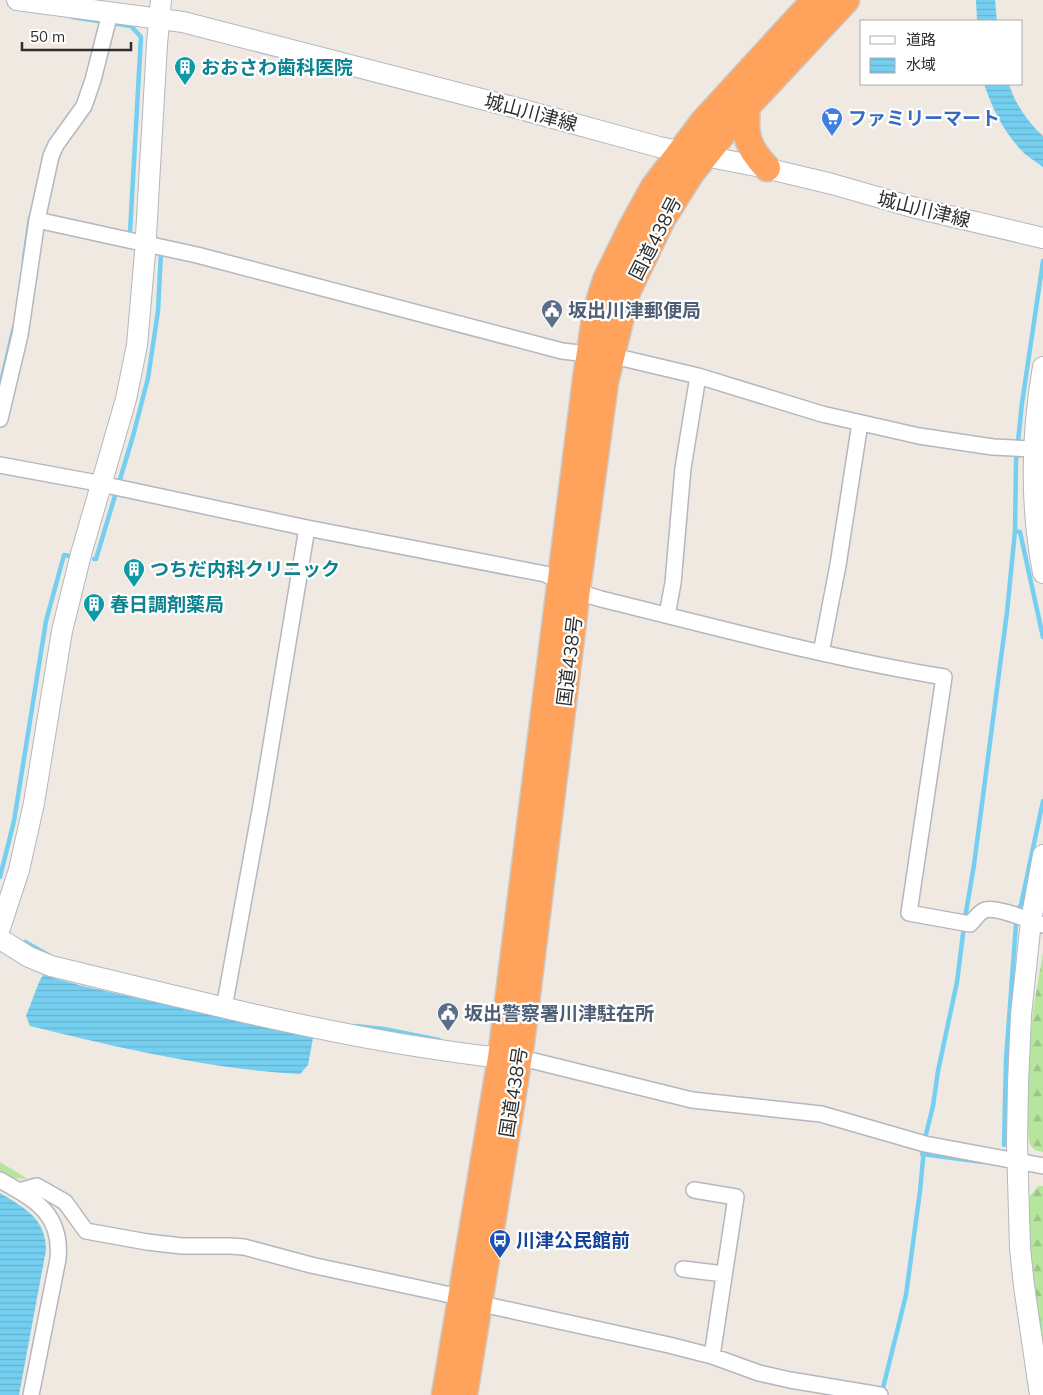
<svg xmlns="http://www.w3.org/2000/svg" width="1043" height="1395" font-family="Mulish,'Noto Sans JP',sans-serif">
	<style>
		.grass { fill: url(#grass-tufts) }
		.forest { fill: url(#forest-firs) }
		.water { fill: url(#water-rules) }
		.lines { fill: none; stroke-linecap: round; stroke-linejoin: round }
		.stream { stroke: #75cff0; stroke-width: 4.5 }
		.street-casing { stroke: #b4b7c1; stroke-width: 18 }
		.secondary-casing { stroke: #b4b7c1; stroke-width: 22 }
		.highway-casing { stroke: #c9c9c9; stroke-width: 29 }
		.street { stroke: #fff; stroke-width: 15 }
		.secondary { stroke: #fff; stroke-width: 20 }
		.highway { stroke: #ffa35c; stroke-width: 26 }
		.labels { text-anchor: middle; stroke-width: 4.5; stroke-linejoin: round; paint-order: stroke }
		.culture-label { font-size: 19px; font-weight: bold; fill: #0d838f; stroke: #fff; text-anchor: start }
		.street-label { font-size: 19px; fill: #2e2e2e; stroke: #fff }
		.shop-label { font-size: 19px; font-weight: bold; fill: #366cbe; stroke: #fff; text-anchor: start }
		.service-label { font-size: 19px; font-weight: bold; fill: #4e5e75; stroke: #fff; text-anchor: start }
		.transit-label { font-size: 19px; font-weight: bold; fill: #164399; stroke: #fff; text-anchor: start }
	</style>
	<defs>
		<pattern id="grass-tufts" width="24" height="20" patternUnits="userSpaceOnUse" patternTransform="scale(1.25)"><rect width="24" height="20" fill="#b6e59e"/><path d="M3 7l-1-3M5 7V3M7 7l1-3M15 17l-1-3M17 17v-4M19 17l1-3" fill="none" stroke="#9dc588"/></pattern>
		<pattern id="forest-firs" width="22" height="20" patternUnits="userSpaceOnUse" patternTransform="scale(1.25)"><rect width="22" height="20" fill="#b6e59e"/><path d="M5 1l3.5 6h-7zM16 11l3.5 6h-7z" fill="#9dc588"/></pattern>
		<pattern id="water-rules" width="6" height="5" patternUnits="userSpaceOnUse" patternTransform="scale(1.25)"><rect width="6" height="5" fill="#75cff0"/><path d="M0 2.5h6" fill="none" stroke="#66b2ce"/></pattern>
	</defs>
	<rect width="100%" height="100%" fill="#efe9e1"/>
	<!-- grass -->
	<path class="grass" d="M0,1162L28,1179L12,1178L0,1172Z"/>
	<!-- forest -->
	<path class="forest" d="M1043,952V1152C1036,1151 1032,1149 1029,1142L1026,1087L1033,1011Z
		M1038,1186H1043V1363L1027,1223L1030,1196Z"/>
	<!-- water -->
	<path class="water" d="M976,0H995L997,21H977Z
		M984,84H1009C1015,104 1027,121 1043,136V167C1037,162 1029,158 1024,153C1004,133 993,110 984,84Z
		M43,975L79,985L313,1038L308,1065L300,1074C209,1069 119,1048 30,1026L26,1016L39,982Z
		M0,1193C25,1208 46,1219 46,1250L19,1395H0Z"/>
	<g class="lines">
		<!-- stream -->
		<path class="stream" d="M72,17L131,26L141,37L130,232
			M24,259L30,218
			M1043,261L1022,403L1016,461L1015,531L1020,532L1043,637
			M0,387L14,327
			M94,559H96L133,436L148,378L158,311L161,252
			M0,877L14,821L46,621L64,555L70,556
			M1015,912L1021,905L1043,801
			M25,942L48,955
			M355,1026L384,1029L439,1040
			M1004,1145L1006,1060L1016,924L1014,920
			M922,1154L983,1162
			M883,1388L906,1295L920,1191L925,1138L933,1106L938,1071L957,982L965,918L974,865L1007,612L1015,531"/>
		<!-- street casing -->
		<g class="street-casing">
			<path id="street" d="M37,220L197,255L562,351L622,358L698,376L822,414L919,436L993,447L1033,449
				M0,419L20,335L37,220L51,156L56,145L84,106L93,80L110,13
				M0,465L92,482L307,528L545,574L591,596L601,599C715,627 828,658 944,677L909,913L970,924C975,919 979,912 985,910C996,906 1031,921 1043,925
				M667,615L673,583L683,468L698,376
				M821,653L838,565L860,423
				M224,1008L261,805L307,528
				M519,1060L534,1061L692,1100L821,1114L925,1144L1043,1166
				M0,1180C35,1200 62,1213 58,1259L31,1395
				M694,1190L736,1197L712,1356
				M19,1191L37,1186L65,1202L86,1231L147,1242L182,1246H230L244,1247L311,1265L446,1294L491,1306L669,1345L712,1356L759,1373L790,1380L880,1395
				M683,1269L724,1274"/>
		</g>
		<!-- secondary casing -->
		<g class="secondary-casing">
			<path id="secondary" d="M17,0L183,22L509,106L659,147L761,167L832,184L912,207L1043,238
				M1043,367C1031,436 1030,504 1043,573
				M0,928L19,870L34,803L62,631L81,554L126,399L137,345L145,253L157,44L161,0
				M0,939L29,957L51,966C167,994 283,1024 402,1044C439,1050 476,1056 514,1059
				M1040,1395L1024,1286L1020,1248L1017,1144L1018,1083L1021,1015L1031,921L1043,855"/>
		</g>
		<!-- highway casing -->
		<g class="highway-casing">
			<path id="highway" d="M747,106C744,135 747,147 767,168
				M445,1395L501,1058L586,379L596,312L606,280L632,227L654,187L704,121L815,0
				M464,1395L521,1043L577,589L605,382L627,292L662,219L691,173L732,122L846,0"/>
		</g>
		<!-- street -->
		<use href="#street" class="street"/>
		<!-- secondary -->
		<use href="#secondary" class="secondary"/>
		<!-- highway -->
		<use href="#highway" class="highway"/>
	</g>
	<!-- icons -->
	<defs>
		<g id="building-pin" transform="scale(1.125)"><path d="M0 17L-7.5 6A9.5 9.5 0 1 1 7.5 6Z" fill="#0f9aa8" stroke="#fff"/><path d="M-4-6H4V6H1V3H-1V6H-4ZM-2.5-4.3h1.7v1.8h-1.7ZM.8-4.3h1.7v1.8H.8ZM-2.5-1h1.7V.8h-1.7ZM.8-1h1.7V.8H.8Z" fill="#fff"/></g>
		<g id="supermarket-pin" transform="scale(1.125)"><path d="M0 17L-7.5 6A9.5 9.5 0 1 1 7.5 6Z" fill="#3f7fe0" stroke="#fff"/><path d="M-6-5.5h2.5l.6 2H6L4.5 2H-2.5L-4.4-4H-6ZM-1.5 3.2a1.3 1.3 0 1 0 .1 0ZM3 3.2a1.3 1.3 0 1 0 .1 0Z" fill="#fff"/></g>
		<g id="civic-pin" transform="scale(1.125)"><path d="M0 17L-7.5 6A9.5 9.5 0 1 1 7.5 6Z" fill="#5c6f8a" stroke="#fff"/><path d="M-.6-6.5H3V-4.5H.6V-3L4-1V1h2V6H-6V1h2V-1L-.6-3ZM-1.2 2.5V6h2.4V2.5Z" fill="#fff"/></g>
		<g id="bus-pin" transform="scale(1.125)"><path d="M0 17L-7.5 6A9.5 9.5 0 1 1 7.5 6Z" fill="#1a4fb4" stroke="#fff"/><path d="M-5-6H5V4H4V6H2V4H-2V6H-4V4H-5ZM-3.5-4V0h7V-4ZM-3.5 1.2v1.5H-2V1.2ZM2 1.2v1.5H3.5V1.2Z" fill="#fff"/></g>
	</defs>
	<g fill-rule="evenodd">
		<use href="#building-pin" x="185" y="67"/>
		<use href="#supermarket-pin" x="832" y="118"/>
		<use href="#civic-pin" x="552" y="310"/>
		<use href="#building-pin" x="134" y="569"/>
		<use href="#building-pin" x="94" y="604"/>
		<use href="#civic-pin" x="448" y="1013"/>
		<use href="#bus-pin" x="500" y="1240"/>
	</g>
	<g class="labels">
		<!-- culture labels -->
		<g class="culture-label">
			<text x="201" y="74">おおさわ歯科医院</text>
			<text x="150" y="576">つちだ内科クリニック</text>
			<text x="110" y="611">春日調剤薬局</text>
		</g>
		<!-- street labels -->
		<g class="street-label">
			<text transform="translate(531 112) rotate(15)" y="7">城山川津線</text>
			<text transform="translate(924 209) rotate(14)" y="7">城山川津線</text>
			<text transform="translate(655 238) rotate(-63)" y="7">国道438号</text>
			<text transform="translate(569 661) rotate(-83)" y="7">国道438号</text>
			<text transform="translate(513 1092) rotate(-81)" y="7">国道438号</text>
		</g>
		<!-- shop labels -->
		<g class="shop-label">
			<text x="848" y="125">ファミリーマート</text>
		</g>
		<!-- service labels -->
		<g class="service-label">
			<text x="568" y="317">坂出川津郵便局</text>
			<text x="464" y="1020">坂出警察署川津駐在所</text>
		</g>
		<!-- transit labels -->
		<g class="transit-label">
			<text x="516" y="1247">川津公民館前</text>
		</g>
	</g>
	<!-- legend -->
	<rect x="860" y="20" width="162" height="65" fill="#ffffff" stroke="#ababab"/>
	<rect x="870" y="36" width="25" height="8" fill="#ffffff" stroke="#ababab"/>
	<text x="906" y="45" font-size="15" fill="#2e2e2e">道路</text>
	<rect x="870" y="58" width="25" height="15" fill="url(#water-rules)" stroke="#ababab"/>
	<text x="906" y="70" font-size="15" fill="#2e2e2e">水域</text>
	<!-- scale -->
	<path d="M22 42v8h109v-8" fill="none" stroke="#2e2e2e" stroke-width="2.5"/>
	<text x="30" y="42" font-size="15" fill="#2e2e2e" stroke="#ffffff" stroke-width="4" paint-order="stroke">50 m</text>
</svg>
